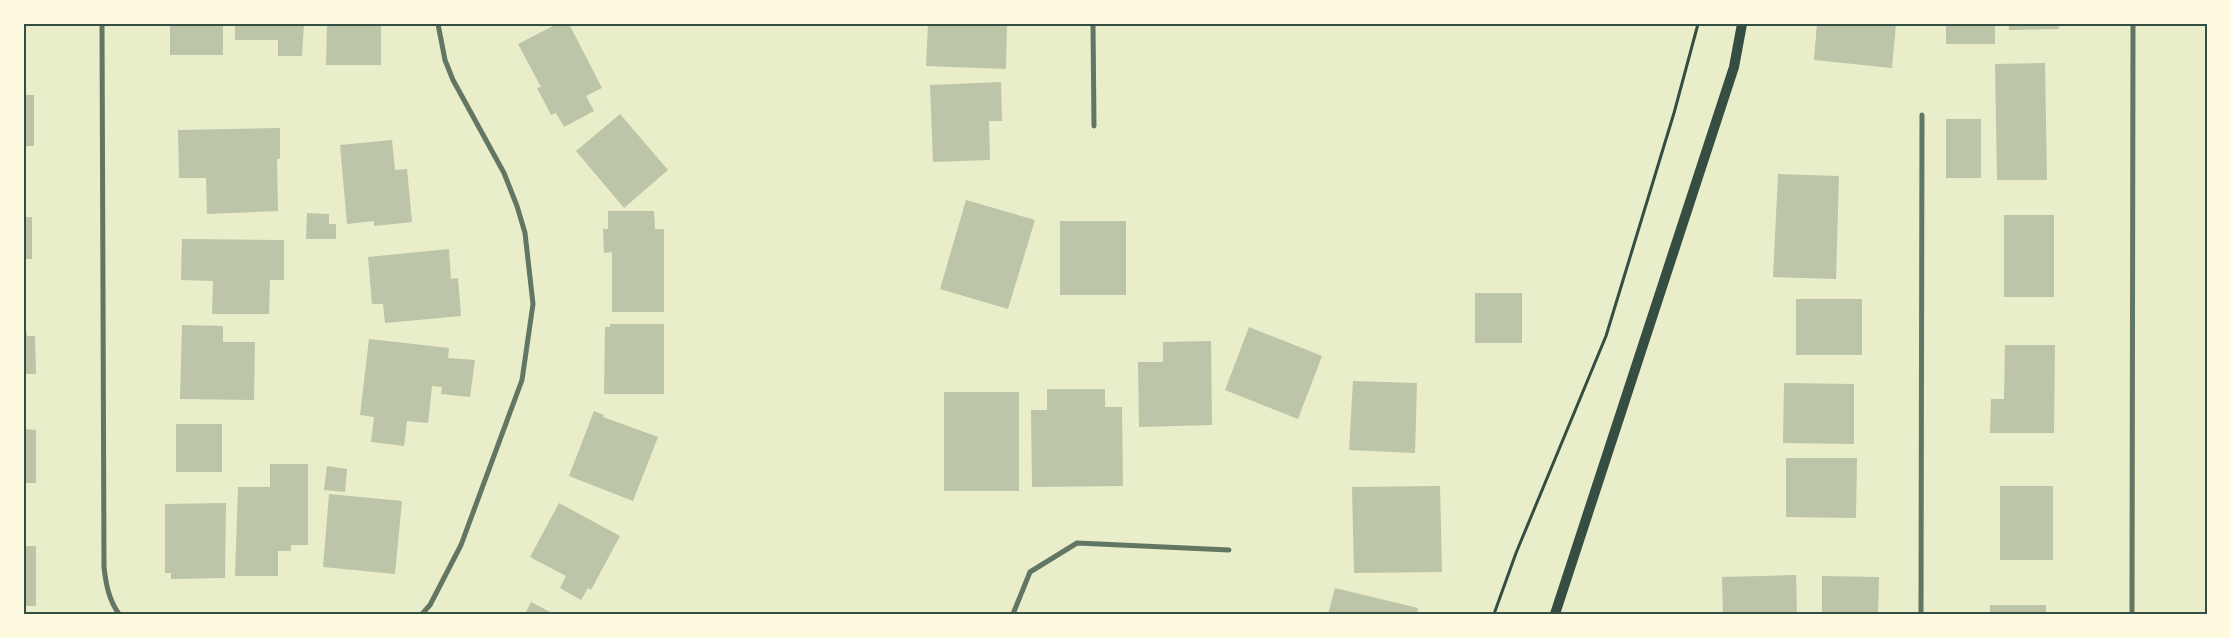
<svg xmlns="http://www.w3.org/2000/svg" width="2231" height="638" font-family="Jost,sans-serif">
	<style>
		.building { fill: #bcc5a7 }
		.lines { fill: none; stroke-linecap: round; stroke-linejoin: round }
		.path { stroke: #344e41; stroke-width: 3 }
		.minor { stroke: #617663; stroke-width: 5 }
		.secondary { stroke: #344e41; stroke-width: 10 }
		.neatline { fill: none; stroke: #344e41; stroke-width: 2 }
	</style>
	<rect width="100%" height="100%" fill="#e9edc9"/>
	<!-- building -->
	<path class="building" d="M170,24H223V55H170Z
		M235,24H304L302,56H278V40H235Z
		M327,24H381V65H326Z
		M557,24H569L602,88L586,96L594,111L564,127L556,113L551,115L537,88L541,87L518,44Z
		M928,24H1007L1006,69L926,66Z
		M1817,24H1896L1892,68L1814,60Z
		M1946,24H1995V44H1946Z
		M2009,24H2058L2059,29L2009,30Z
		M2045,63L2047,180H1997L1995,64Z
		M1001,82L1002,121H989L990,160L933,162L930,85Z
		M24,90H26V95H34V146H26V150H24Z
		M620,114L668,170L624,208L576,151Z
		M1946,119H1981V178H1946Z
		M280,128V159H277L278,211L207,214L206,178H179L178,130Z
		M392,140L395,170L407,169L412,222L374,226V221L347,224L340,145Z
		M1778,174L1839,176L1836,279L1773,277Z
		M966,200L1035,220L1008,309L940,289Z
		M608,211H654L655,229H664V312H612V252L604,253L603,229H608Z
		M307,213L329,214V224H336V239H306Z
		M2004,215H2054V297H2004Z
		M24,217H32V259H24Z
		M1060,221H1126V295H1060Z
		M182,239L284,240V280H270L269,314H212L213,281L181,280Z
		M449,249L451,279L458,278L461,316L385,323L383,304H372L368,257Z
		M1475,293H1522V343H1475Z
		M1796,299H1862V355H1796Z
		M610,324H664V394H604L605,327H610Z
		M182,325L223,326V342H255L254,400L180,399Z
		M1249,327L1322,356L1298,419L1225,390Z
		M24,333H27V336H35L36,374H26V377H24Z
		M369,339L449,348L448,358L475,360L470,397L441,394L442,387L432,386L428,423L407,421L404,446L371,442L374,417L360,415Z
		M1211,341L1212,425L1139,427L1138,362H1163V342Z
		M2005,345H2055L2054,433H1990L1991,399H2004Z
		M1353,381L1417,383L1415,453L1349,450Z
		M1784,383L1854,384V444L1783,443Z
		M1047,389H1105V407H1122L1123,486L1032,487L1031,410H1047Z
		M944,392H1019V491H944Z
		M24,409H26V429L36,430V483H24Z
		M594,411L604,415L603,417L658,437L633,501L569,476Z
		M176,424H222V472H176Z
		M1786,458H1857L1856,518L1786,517Z
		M270,464H308V545H291V551H278V576H235L238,487H270Z
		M327,466L347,469L345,492L324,490Z
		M1440,486L1442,572L1354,573L1352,487Z
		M2000,486H2053V560H2000Z
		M329,494L402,501L395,574L323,567Z
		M226,503L225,578L171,579V573H165V504Z
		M559,503L620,536L591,590L588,588L581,600L560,588L566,576L530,557Z
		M24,546H36V606H24Z
		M1796,575L1797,614H1723L1722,577Z
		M1822,576L1879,577L1878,614H1822Z
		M1335,588L1418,608L1417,614H1328Z
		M531,602L554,614H525Z
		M1990,605H2046V614H1990Z"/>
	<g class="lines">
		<!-- path -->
		<path class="path" d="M1494,614L1516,553L1606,336L1674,113L1698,24"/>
		<!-- minor -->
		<path class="minor" d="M102,24L104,567C106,585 109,600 119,614
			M1093,24L1094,126
			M422,614L430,605L461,545L522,380L533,304L525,233L517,206L504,173L453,80L445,60L438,24
			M1013,614L1030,572L1077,543L1229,550
			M1921,614L1922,115
			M2132,614L2133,24"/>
		<!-- secondary -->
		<path class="secondary" d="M1555,614L1734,67L1742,24"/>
	</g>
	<!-- border -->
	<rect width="2231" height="638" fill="none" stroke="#fefae0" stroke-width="50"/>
	<rect x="25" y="25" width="2181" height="588" class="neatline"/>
</svg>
